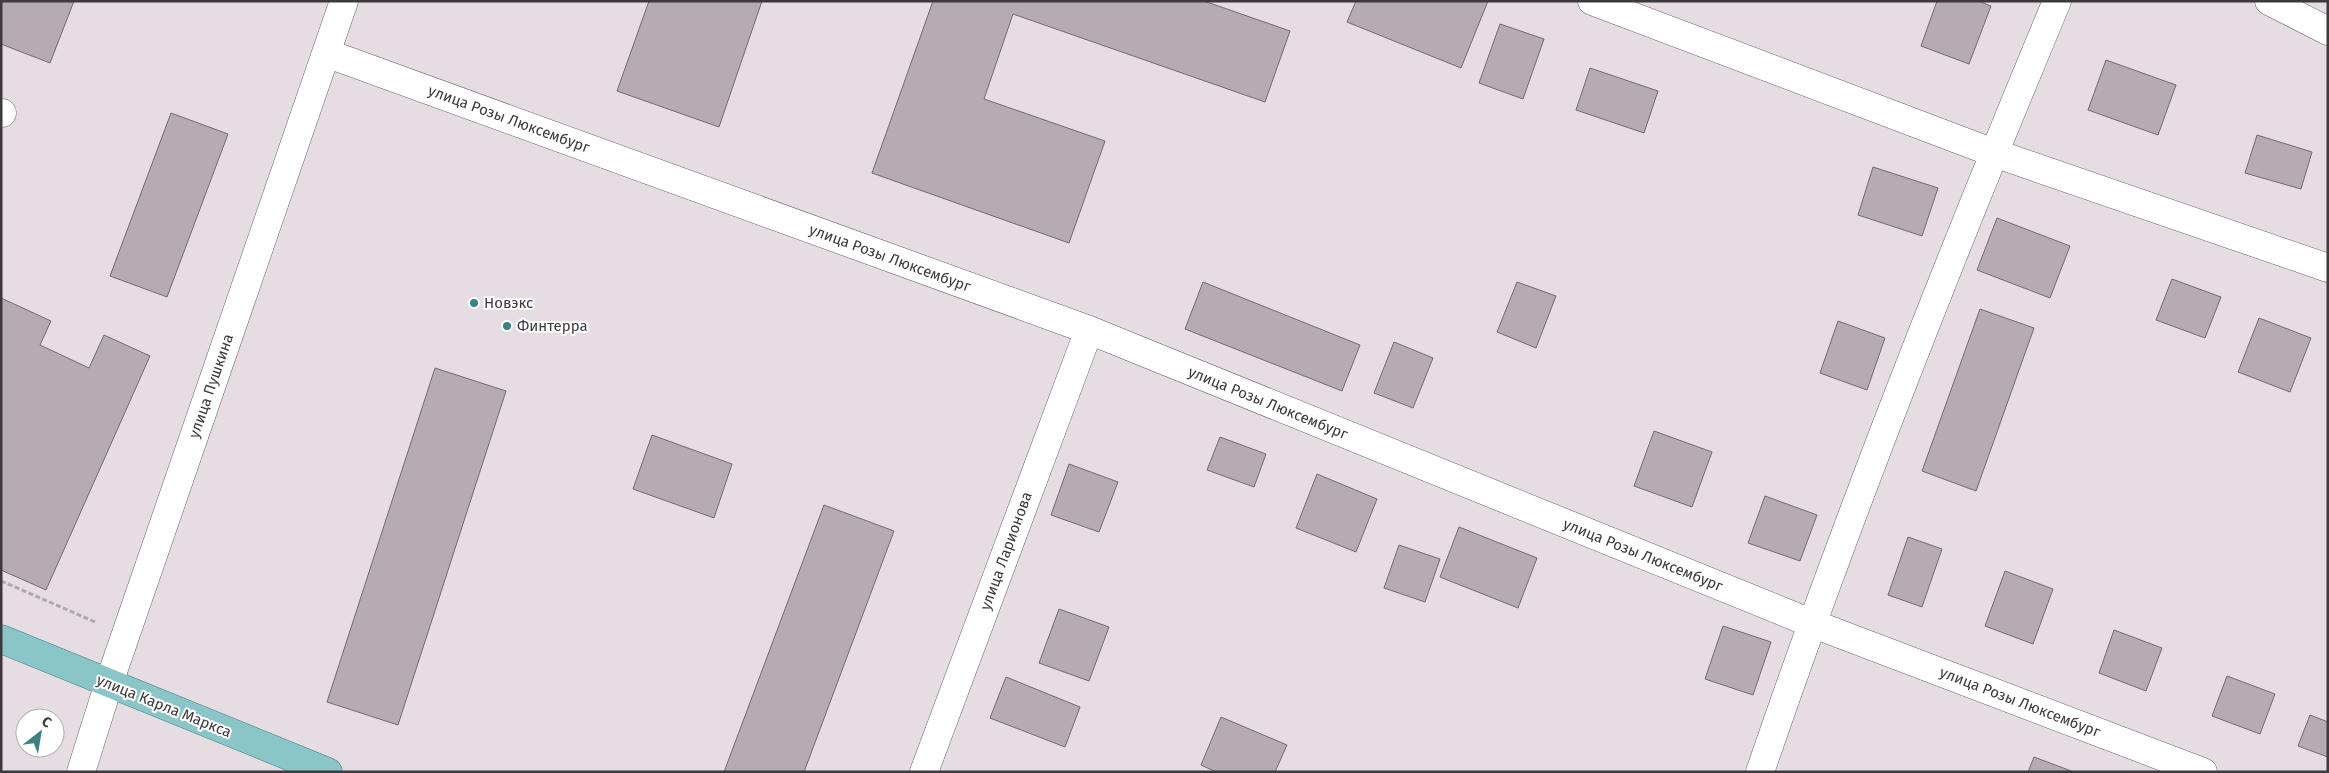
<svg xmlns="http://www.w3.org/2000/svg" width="2329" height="773" font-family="'Fira Sans',sans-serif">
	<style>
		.building { fill: #b4acb1; stroke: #716a6f }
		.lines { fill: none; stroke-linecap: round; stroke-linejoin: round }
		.minor-casing { stroke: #6b6469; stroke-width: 29 }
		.major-casing { stroke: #3c7b7e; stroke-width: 29 }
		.path { stroke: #afa8ac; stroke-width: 3; stroke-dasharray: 5 2.5; stroke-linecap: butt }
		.minor { stroke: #fff; stroke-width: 28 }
		.major { stroke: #8ac5c7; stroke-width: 28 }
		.poi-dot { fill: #398283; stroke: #fff; stroke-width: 2 }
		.labels { text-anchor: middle; stroke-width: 4; stroke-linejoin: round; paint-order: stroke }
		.street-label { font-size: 15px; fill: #3d393c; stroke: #fff }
		.poi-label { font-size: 15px; fill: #3d393c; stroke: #fff; text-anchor: start }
	</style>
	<rect width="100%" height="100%" fill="#e5dde2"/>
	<!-- building -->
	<path class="building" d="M1,1H74L50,63L1,44Z
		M649,1H762L719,127L617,91Z
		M933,1H1204L1290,31L1265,102L1013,14L984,99L1105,141L1069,243L872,173Z
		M1356,1H1488L1461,68L1347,22Z
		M1937,1H1978L1991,6L1969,64L1921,46Z
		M1500,24L1544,39L1523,99L1479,83Z
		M2106,60L2176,85L2158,135L2088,110Z
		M1590,68L1658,91L1644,133L1576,110Z
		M171,113L228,134L167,297L110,276Z
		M2257,135L2312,152L2301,189L2245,173Z
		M1873,167L1938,188L1922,236L1858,215Z
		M1997,218L2070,246L2050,298L1977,270Z
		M2172,279L2221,297L2205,338L2156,320Z
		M1203,282L1360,345L1342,391L1185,329Z
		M1517,282L1556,296L1536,348L1497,332Z
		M1,298L51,321L40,345L89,368L104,335L150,356L46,590L1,570Z
		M1980,309L2034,328L1976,491L1922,471Z
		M2259,318L2311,338L2290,392L2238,372Z
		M1838,321L1885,338L1867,390L1820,373Z
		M1394,342L1433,358L1413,408L1374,393Z
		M435,368L506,391L398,725L327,702Z
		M1654,431L1712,452L1692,507L1634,486Z
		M652,435L732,464L714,518L633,489Z
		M1220,437L1266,454L1254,487L1207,470Z
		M1069,464L1118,482L1099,532L1051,515Z
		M1317,474L1377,499L1356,552L1296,528Z
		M1765,496L1817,515L1800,561L1748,543Z
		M824,505L894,531L804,772H724Z
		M1459,527L1537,558L1518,608L1440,577Z
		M1908,537L1942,549L1922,607L1888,595Z
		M1399,545L1440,559L1425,602L1384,588Z
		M2005,571L2053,589L2033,644L1985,626Z
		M1059,609L1109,627L1089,681L1039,663Z
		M1723,626L1771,642L1753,695L1705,679Z
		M2114,630L2162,648L2146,691L2099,673Z
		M2227,676L2275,694L2260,734L2212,716Z
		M1006,677L1080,707L1065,747L990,718Z
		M2310,715L2328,722V757L2298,746Z
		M1221,717L1287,745L1275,772H1216L1201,765Z
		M2034,757L2074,772H2028Z"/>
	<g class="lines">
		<!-- minor casing -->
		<g class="minor-casing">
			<path id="minor" d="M1592,1L1994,153L2328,268
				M2269,1L2328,31
				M326,53L1089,330L1811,623L2203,772
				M1,113H2
				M81,772L109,683L344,1
				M924,772L1089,330
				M1760,772C1849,512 1951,255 2057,1"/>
		</g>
		<!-- major casing -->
		<g class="major-casing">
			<path id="major" d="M1,639L328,772"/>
		</g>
		<!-- path -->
		<path class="path" d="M1,581L95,622"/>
		<!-- minor -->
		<use href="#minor" class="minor"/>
		<!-- major -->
		<use href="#major" class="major"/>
	</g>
	<!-- markers -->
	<g class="poi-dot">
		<circle cx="474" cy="303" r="5"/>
		<circle cx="507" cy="326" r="5"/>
	</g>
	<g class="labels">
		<!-- street labels -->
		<g class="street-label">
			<text transform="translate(509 119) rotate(20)" y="5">улица Розы Люксембург</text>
			<text transform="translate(890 258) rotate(20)" y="5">улица Розы Люксембург</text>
			<text transform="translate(211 386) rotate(-71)" y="5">улица Пушкина</text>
			<text transform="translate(1268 403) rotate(22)" y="5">улица Розы Люксембург</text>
			<text transform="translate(1006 551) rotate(-70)" y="5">улица Ларионова</text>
			<text transform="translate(1643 555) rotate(22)" y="5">улица Розы Люксембург</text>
			<text transform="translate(2020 702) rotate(21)" y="5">улица Розы Люксембург</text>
			<text transform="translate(164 706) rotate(22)" y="5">улица Карла Маркса</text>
		</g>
		<!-- poi labels -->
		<g class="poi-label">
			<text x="484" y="308">Новэкс</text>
			<text x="517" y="331">Финтерра</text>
		</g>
	</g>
	<!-- border -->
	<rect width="2329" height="773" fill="none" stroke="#3d393c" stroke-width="5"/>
	<!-- north arrow -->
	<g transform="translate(40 733) rotate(31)"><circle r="24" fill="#ffffff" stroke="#b1b0b1"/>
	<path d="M0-4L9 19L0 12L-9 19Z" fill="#398283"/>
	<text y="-8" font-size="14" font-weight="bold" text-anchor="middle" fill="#3d393c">С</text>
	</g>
</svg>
